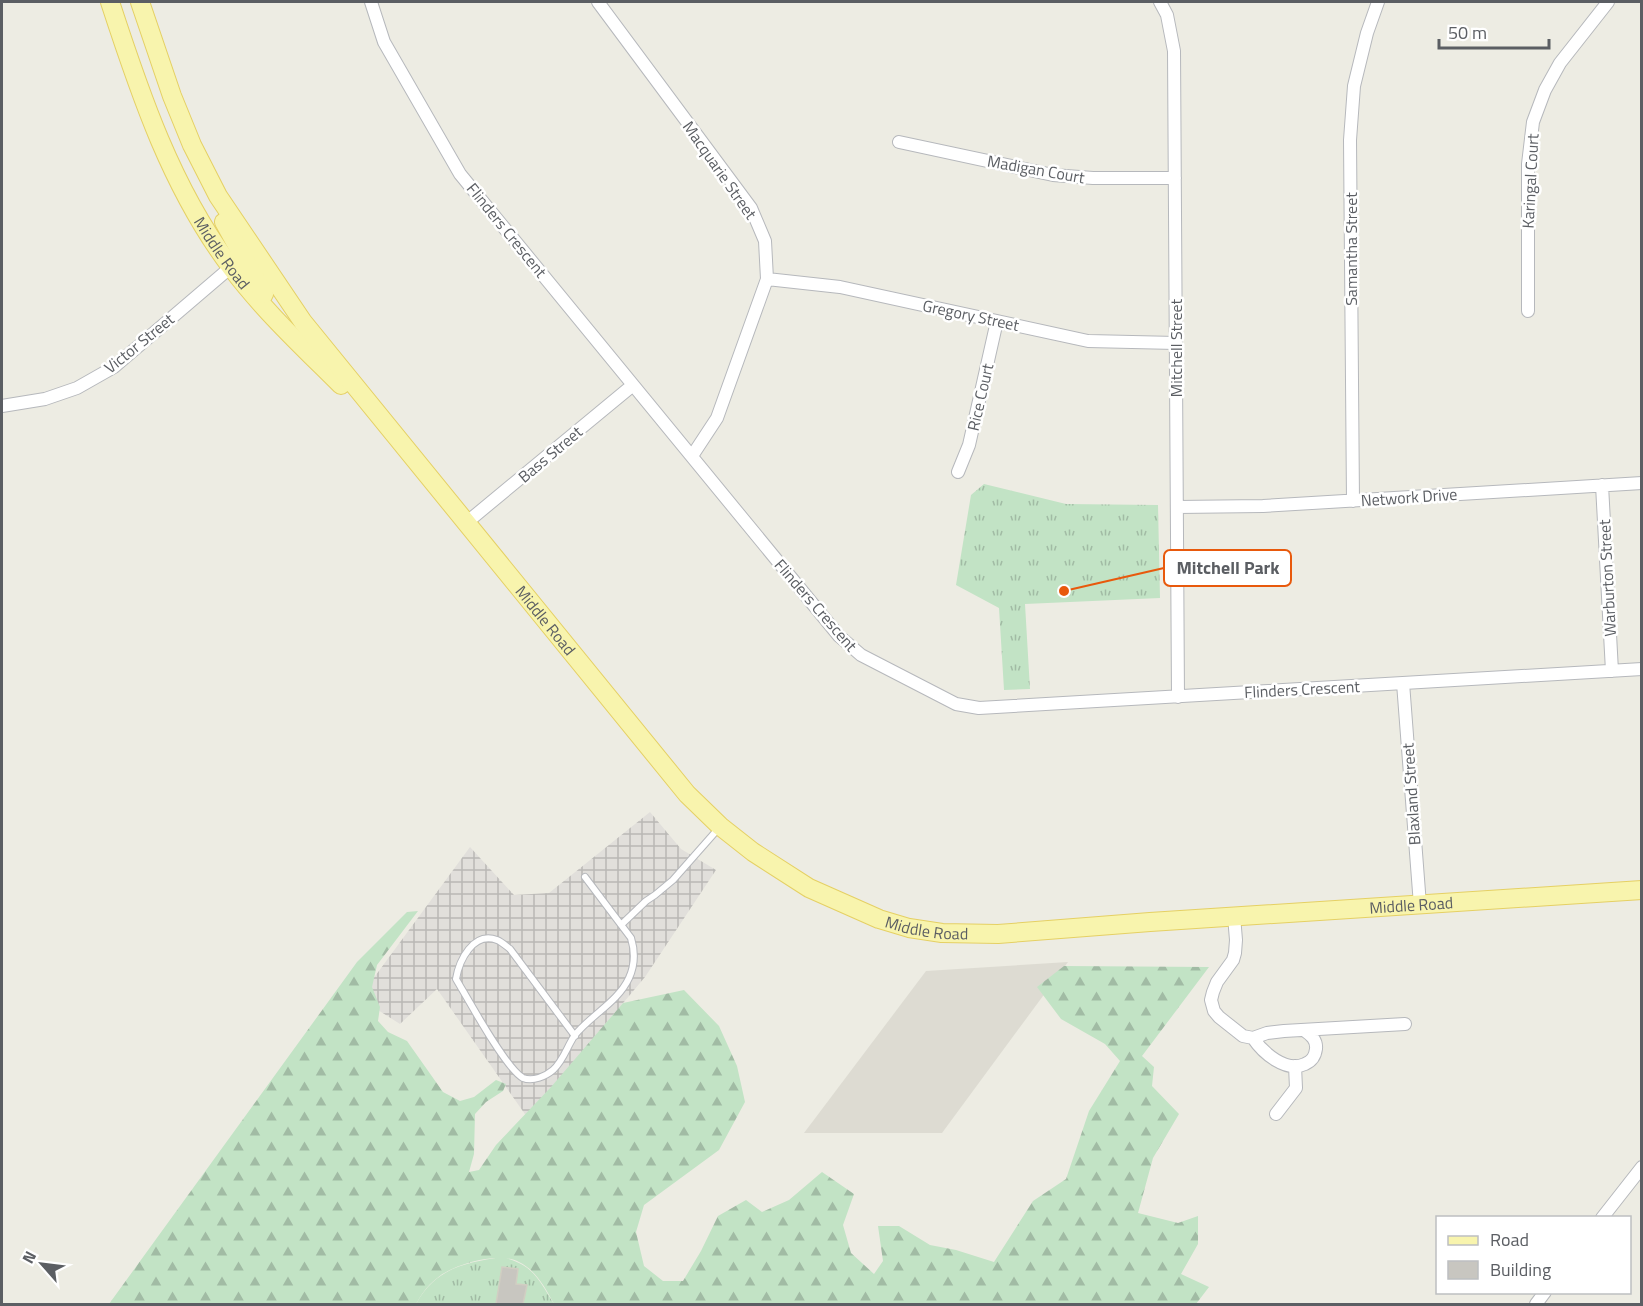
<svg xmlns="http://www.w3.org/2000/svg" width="1643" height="1306" font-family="'Titillium Web',sans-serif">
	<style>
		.industrial { fill: url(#industrial-grid) }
		.education { fill: #dddbd2 }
		.grass { fill: url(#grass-tufts) }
		.forest { fill: url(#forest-firs) }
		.building { fill: #c8c6c0; stroke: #d1cec2; stroke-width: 1.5 }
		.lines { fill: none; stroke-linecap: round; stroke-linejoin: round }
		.lane-casing { stroke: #b6b8bc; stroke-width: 8 }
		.street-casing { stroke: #b6b8bc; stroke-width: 14 }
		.primary-casing { stroke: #e5d064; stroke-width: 20 }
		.lane { stroke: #fff; stroke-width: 6 }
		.street { stroke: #fff; stroke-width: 12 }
		.primary { stroke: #f8f4ad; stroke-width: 18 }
		.labels { text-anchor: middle; stroke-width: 5; stroke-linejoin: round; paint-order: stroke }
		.street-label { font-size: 16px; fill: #5b5e63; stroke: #fff }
		.leader { fill: none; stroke: #e8590c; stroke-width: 2 }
		.callout-dot { fill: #e8590c; stroke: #fff; stroke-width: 2 }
		.callout { fill: #fff; stroke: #e8590c; stroke-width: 2 }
		.callout-label { font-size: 18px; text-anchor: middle; font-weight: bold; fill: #5b5e63 }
	</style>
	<defs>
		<pattern id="industrial-grid" width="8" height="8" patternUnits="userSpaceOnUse" patternTransform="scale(1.5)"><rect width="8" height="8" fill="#e1dfdb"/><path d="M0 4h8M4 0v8" fill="none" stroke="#b9b8b5"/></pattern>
		<pattern id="grass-tufts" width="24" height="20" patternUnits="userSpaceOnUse" patternTransform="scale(1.5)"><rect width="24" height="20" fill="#c2e3c5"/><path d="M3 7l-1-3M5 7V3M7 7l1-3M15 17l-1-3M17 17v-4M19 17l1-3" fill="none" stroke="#a1bba4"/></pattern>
		<pattern id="forest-firs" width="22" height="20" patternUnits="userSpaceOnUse" patternTransform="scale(1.5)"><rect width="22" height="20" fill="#c2e3c5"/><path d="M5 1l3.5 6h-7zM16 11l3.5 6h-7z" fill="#a1bba4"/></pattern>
	</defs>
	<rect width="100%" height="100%" fill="#edece3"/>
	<!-- industrial -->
	<path class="industrial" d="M650,812L681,849L716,870L645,977L527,1117L437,989L400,1024L359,998L470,847L514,895L549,893Z"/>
	<!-- education -->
	<path class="education" d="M1068,962L942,1133H804L926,971Z"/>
	<!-- grass -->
	<path class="grass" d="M984,484L1066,504L1158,505L1160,598L1025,604L1030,689L1004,690L999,608L956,585L971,495Z
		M502,1257C534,1265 538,1279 554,1304H416C436,1268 464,1263 502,1257Z"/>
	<!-- forest -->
	<path class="forest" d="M418,911L377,965L372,987L380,1007L378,1021L388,1032L407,1041L443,1092L460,1101L474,1097L496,1080L506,1084L503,1091L486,1102L475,1114L474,1154L469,1172L479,1170L496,1145L551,1087L623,1003L684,990L719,1026L737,1066L745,1102L719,1150L644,1205L636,1232L644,1266L663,1281H683L701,1251L718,1216L746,1200L762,1212L789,1200L822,1172L854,1194L843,1225L851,1253L874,1274L883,1261L878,1226H899L930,1245L956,1250L994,1262L1033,1201L1066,1179L1089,1111L1120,1061L1105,1044L1061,1019L1037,987L1064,966L1209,967L1142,1056L1154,1067L1152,1086L1179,1114L1153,1158L1138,1213L1178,1223L1198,1216V1244L1181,1274L1209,1287L1196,1304H554C546,1289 536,1270 519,1262C499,1251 452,1264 436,1279C427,1286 421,1295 416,1304H109L357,962L407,912Z"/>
	<!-- building -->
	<path class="building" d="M502,1267L518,1269L516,1284L527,1285L523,1304H496Z"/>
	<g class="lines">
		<!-- lane casing -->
		<g class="lane-casing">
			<path id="lane" d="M622,924L646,901L655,895L673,880L718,829
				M575,1036L510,949C506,946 502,942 497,940C473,931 459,961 456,979C468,999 506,1069 523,1078C533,1082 546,1076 553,1070C564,1060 567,1046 575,1035C591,1015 618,1002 629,978C635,965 635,951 631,938L585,877"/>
		</g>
		<!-- street casing -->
		<g class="street-casing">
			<path id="street" d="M371,2L384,42L460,174L839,636L861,655L956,704L979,708L1642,669
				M598,2L751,208L765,241L767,279L717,418L692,456
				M1160,2L1167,15L1174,51L1178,697
				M899,142L1053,175L1093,178H1175
				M767,279L840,287L1088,341L1176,343
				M1528,311V164L1533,122L1545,90L1560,63L1608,2
				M2,406L45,399L77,388L114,367L231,267
				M958,472L969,445L997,321
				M1602,485L1612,671
				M1353,501L1350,140L1354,86L1367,33L1378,2
				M1177,507L1263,506L1642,483
				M466,523L633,385
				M1403,683L1420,905
				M1234,916L1236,940L1235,953L1233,960L1217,982L1213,992L1211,1000L1214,1011L1219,1017L1243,1036L1253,1038L1267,1033L1284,1031L1405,1024
				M1253,1038C1263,1053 1286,1073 1305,1064C1312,1061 1315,1057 1316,1049C1317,1040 1311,1035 1304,1030
				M1276,1114L1296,1088L1295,1066
				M1602,1218L1642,1167
				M1536,1304L1545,1292"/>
		</g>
		<!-- primary casing -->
		<g class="primary-casing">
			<g id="primary">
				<path id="s1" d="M110,2C140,94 172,189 231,267C263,310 303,347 341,385"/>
				<path id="s2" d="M140,2L172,96L192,145L218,196L303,322L687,794L720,826L753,852L809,888L879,919L909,928L942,933L998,934L1150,922L1642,890"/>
				<path d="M224,222L264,294"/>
			</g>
		</g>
		<!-- lane -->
		<use href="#lane" class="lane"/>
		<!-- street -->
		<use href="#street" class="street"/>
		<!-- primary -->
		<use href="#primary" class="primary"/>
	</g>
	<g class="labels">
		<!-- street labels -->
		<g class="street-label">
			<text transform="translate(1036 169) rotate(10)" y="6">Madigan Court</text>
			<text transform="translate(720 170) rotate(55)" y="6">Macquarie Street</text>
			<text transform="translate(1530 181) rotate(-87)" y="6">Karingal Court</text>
			<text transform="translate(507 230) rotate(51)" y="6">Flinders Crescent</text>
			<text transform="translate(1351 249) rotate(-90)" y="6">Samantha Street</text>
			<text dy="6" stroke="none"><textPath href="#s1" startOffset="276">Middle Road</textPath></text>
			<text transform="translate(971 315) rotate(12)" y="6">Gregory Street</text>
			<text transform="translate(139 343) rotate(-39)" y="6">Victor Street</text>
			<text transform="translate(1176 348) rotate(-90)" y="6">Mitchell Street</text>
			<text transform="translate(980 397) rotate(-77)" y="6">Rice Court</text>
			<text transform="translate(550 454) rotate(-40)" y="6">Bass Street</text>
			<text transform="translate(1409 497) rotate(-4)" y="6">Network Drive</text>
			<text transform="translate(1607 578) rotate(-93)" y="6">Warburton Street</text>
			<text transform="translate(816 605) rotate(49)" y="6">Flinders Crescent</text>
			<text dy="6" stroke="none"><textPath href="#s2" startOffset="746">Middle Road</textPath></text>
			<text transform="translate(1302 689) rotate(-3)" y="6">Flinders Crescent</text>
			<text transform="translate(1411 794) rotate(-94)" y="6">Blaxland Street</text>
			<text dy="6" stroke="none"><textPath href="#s2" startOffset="1736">Middle Road</textPath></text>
			<text dy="6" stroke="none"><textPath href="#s2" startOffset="1250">Middle Road</textPath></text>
		</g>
	</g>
	<!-- callouts -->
	<path class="leader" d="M1064 591L1164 568"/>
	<circle class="callout-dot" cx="1064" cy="591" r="6"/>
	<rect class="callout" x="1164" y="550" width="127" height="36" rx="6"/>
	<g class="callout-label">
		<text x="1228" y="574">Mitchell Park</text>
	</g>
	<!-- border -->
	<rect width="1643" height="1306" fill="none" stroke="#5b5e63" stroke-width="6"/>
	<!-- legend -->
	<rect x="1436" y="1216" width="195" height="78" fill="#ffffff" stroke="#bdbfc1" stroke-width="1.5"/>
	<rect x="1448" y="1236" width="30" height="9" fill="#f8f4ad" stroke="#bdbfc1" stroke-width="1.5"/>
	<text x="1490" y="1246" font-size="18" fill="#5b5e63">Road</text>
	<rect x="1448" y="1261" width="30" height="18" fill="#c8c6c0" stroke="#bdbfc1" stroke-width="1.5"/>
	<text x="1490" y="1276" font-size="18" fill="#5b5e63">Building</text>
	<!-- north arrow -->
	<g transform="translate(42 1264) rotate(298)" stroke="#ffffff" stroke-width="4.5" paint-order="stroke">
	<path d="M0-4.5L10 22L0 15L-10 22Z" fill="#5b5e63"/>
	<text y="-9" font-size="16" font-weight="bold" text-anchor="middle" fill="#5b5e63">N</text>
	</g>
	<!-- scale -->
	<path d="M1439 39v9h110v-9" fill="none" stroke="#5b5e63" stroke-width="3"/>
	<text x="1448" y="39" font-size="18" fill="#5b5e63" stroke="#ffffff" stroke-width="4.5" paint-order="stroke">50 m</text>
</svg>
